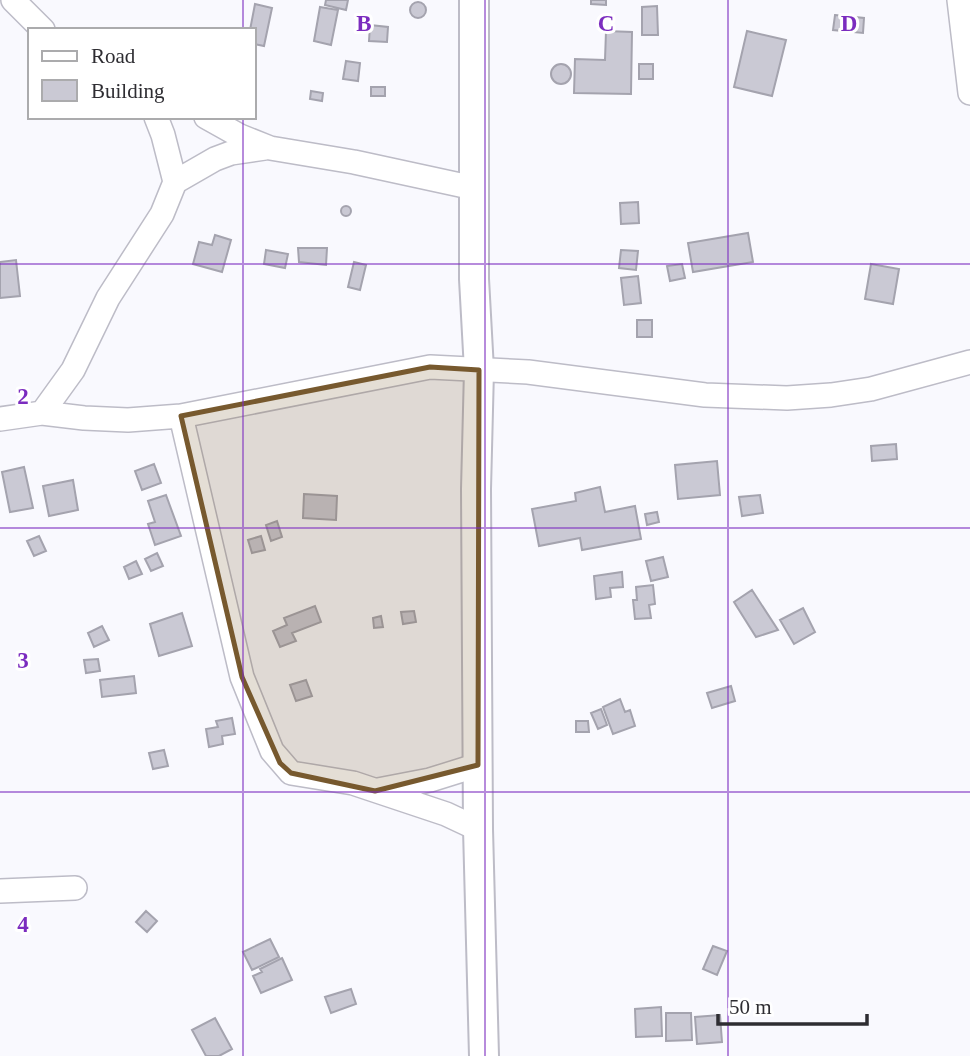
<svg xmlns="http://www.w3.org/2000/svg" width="970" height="1056" font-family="Georgia,serif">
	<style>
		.building { fill: #cac9d4; stroke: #a4a3ae; stroke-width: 2 }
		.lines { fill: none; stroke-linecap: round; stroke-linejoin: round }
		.minor-casing { stroke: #bdbcc7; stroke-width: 26 }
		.tertiary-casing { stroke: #bdbcc7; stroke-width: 32 }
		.minor { stroke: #fff; stroke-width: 23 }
		.tertiary { stroke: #fff; stroke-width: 28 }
		.marked { fill: #77592e; fill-opacity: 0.2; stroke: #77592e; stroke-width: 5; stroke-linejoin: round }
		.grid { fill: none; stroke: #7b2cbf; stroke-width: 2; stroke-opacity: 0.55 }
		.grid-label { font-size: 23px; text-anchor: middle; font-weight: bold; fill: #7b2cbf; stroke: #fff; stroke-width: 6; stroke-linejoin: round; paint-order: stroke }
	</style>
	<rect width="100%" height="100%" fill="#f9f9fe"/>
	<!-- building -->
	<path class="building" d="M326,0H348L346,10L325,5Z
		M591,0H606V5L591,4Z
		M410 10a8 8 0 1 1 16 0a8 8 0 1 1-16 0Z
		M255,4L272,8L264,46L254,44V30H250Z
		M657,6L658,35H642V7Z
		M320,7L338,10L331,45L314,41Z
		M835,15L864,18L863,33L833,30Z
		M370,25L388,27L387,42L369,41Z
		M606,31L632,32L631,94L574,93L575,59L605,60Z
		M747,31L786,40L772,96L734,87Z
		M346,61L360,63L358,81L343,79Z
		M551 74a10 10 0 1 1 20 0a10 10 0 1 1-20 0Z
		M639,64H653V79H639Z
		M371,87H385V96H371Z
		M311,91L323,93L322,101L310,99Z
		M638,202L639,223L621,224L620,203Z
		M341 211a5 5 0 1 1 10 0a5 5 0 1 1-10 0Z
		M748,233L753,262L693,272L688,243Z
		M215,235L231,240L222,272L193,264L199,242L212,245Z
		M298,248H327L326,265L299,262Z
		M266,250L288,254L285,268L264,264Z
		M621,250L638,251L636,270L619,268Z
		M16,260L20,296L0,298V262Z
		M354,262L366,265L360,290L348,287Z
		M682,264L685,278L670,281L667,266Z
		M871,264L899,269L893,304L865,299Z
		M638,276L641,303L624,305L621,278Z
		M637,320H652V337H637Z
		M896,444L897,459L872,461L871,446Z
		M717,461L720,495L678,499L675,465Z
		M154,464L161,483L142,490L135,471Z
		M24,467L33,508L10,512L2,472Z
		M73,480L78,510L49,516L43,486Z
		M600,487L605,512L635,506L641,539L582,550L580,538L539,546L532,509L576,501L575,493Z
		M304,494L337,496L336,520L303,518Z
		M166,495L181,536L155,545L148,524L155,522L148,501Z
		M760,495L763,513L742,516L739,497Z
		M657,512L659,522L647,525L645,514Z
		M277,521L282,537L271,541L266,525Z
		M39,536L46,551L34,556L27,541Z
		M261,536L265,550L252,553L248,540Z
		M157,553L163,566L151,571L145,559Z
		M663,557L668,577L651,581L646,561Z
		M136,561L142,574L129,579L124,567Z
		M622,572L623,587L610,588L611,597L596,599L594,576Z
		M653,585L655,604L649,605L651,618L635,619L633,600H637L636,587Z
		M752,590L778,630L756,637L734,602Z
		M315,606L321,622L292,633L296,641L280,647L273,631L287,625L284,618Z
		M803,608L815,632L794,644L780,620Z
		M414,611L416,622L403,624L401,612Z
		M182,613L192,646L159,656L150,624Z
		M381,616L383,627L374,628L373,618Z
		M102,626L109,640L94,647L88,633Z
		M98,659L100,671L86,673L84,660Z
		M134,676L136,693L102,697L100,680Z
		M306,680L312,696L296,701L290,685Z
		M731,686L735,701L712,708L707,693Z
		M620,699L625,712L630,710L635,726L613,734L603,707Z
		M601,709L607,725L598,729L591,713Z
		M232,718L235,734L222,736L223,744L209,747L206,729L218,727L216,721Z
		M576,721H588L589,732H576Z
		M164,750L168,766L153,769L149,753Z
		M146,911L157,921L147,932L136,922Z
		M270,939L279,957L252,970L243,952Z
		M713,946L727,951L717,975L703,969Z
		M282,958L292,980L261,993L253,976L262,972L260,969Z
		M351,989L356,1004L331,1013L325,997Z
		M661,1007L662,1036L636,1037L635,1009Z
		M666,1013H691L692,1040L666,1041Z
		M720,1015L722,1042L697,1044L695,1017Z
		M215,1018L232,1049L219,1056H206L192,1030Z"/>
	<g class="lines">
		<!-- minor casing -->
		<g class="minor-casing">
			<path id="minor" d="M13,0L43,30
				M959,0L970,93
				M206,117L240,136L270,148L354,162L474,188
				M175,182L215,159L231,153L265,148
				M42,413L73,370L108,298L162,214L175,182L163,135L156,117
				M181,416L242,677L272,751L291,773L353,783L446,814L478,829
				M0,419L42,413L84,418L128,420L181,416L430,367L528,372L705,395L787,398L831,395L871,389L970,362
				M378,790L430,780L478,765
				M0,891L75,888"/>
		</g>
		<!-- tertiary casing -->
		<g class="tertiary-casing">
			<path id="tertiary" d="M474,0V279L479,370L476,489L478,829L484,1056"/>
		</g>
		<!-- minor -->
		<use href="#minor" class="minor"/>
		<!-- tertiary -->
		<use href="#tertiary" class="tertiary"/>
	</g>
	<!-- marked area -->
	<path class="marked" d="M430,367L479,370L478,765L375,791L291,773L280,763L242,677L181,416Z"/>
	<!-- grid -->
	<path class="grid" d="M243,0V30M485,0V1056M728,0V1056M243,117V1056M0,264H970M0,528H970M0,792H970"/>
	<g class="grid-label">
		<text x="364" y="31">B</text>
		<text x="606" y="31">C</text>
		<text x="849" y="31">D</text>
		<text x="23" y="404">2</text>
		<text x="23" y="668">3</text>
		<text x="23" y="932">4</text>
	</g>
	<!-- legend -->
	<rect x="28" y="28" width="228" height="91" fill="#ffffff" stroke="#ababad" stroke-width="2"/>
	<rect x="42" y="51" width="35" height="10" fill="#ffffff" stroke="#ababad" stroke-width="2"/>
	<text x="91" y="63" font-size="21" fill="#2e2d32">Road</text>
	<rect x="42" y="80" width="35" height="21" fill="#cac9d4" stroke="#ababad" stroke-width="2"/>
	<text x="91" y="98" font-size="21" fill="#2e2d32">Building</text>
	<!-- scale -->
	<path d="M718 1014v10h149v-10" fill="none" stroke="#2e2d32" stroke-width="3.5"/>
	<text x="729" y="1014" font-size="21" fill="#2e2d32" stroke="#ffffff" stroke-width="5" paint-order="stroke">50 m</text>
</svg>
